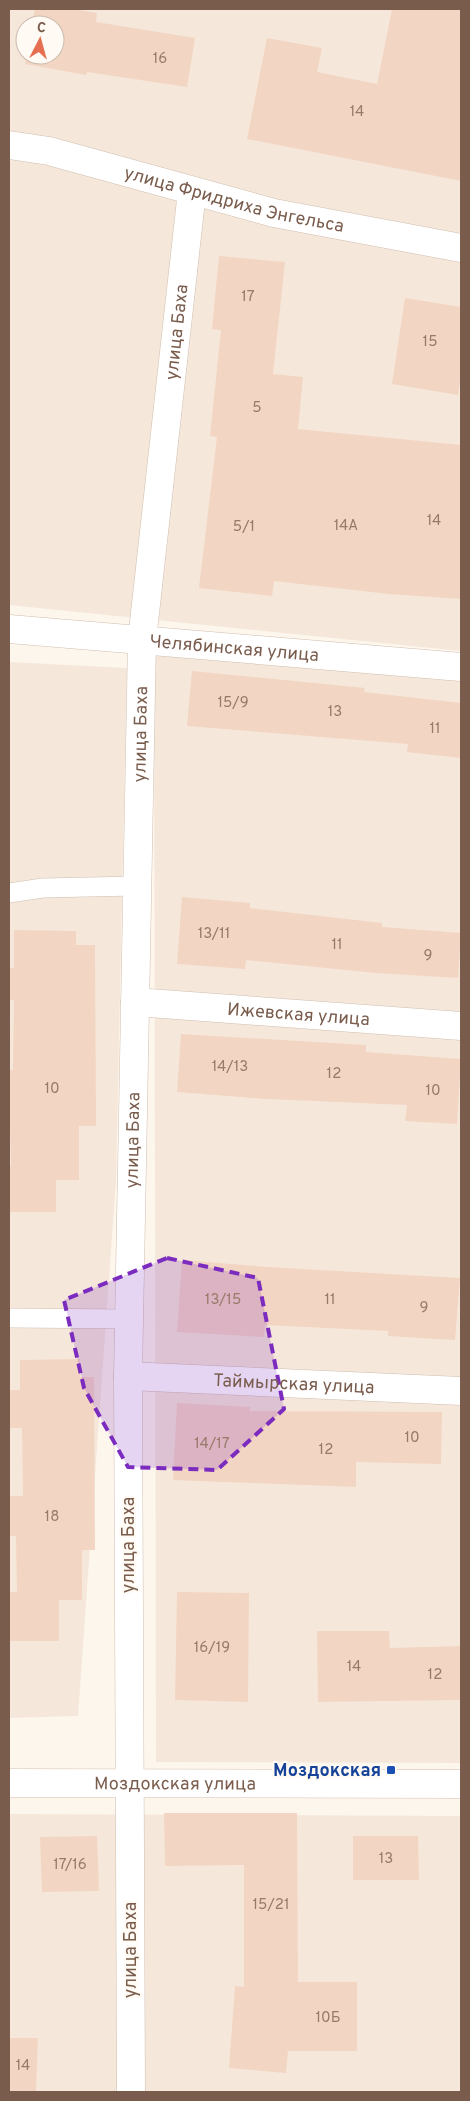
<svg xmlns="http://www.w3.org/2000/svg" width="470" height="2101" font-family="Overpass,sans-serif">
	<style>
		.residential { fill: #f5e8da; fill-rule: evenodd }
		.building { fill: #f3d5c3 }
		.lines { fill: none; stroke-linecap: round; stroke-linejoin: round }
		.service-casing { stroke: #d1beb0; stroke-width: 20 }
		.minor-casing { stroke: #d1beb0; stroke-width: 29 }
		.secondary-casing { stroke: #d6c0b0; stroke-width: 29 }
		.service { stroke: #fff; stroke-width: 19 }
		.minor { stroke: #fff; stroke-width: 28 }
		.secondary { stroke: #fff; stroke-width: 28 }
		.marked { fill: #7b2cbf; fill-opacity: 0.2; stroke: #7b2cbf; stroke-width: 4; stroke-dasharray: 10 6; stroke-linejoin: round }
		.transit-dot { fill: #1a4fb4; stroke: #fffaf3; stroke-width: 2 }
		.labels { text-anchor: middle; stroke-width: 4.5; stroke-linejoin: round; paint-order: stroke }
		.number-label { font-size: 15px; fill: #987a6a }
		.street-label { font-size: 18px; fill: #7a5c4d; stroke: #fffaf3 }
		.transit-label { font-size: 18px; font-weight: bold; fill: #164399; stroke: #fffaf3; text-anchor: end }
	</style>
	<rect width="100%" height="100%" fill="#fdf6ec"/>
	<!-- residential -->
	<path class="residential" d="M9,9H461V651L9,605ZM25,25H55V55H25Z
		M154,654L461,681V1763L156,1762Z
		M9,662L127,668L116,1180L78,1716L9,1718Z
		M9,1814L461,1816V2092H9Z"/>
	<!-- building -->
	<path class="building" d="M35,9H73L97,13L96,22L195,38L187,87L87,72L86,75L25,64L27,55H55V25H32Z
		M392,9H461V181L247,139L267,38L322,48L317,72L377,84Z
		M219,256L285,262L273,374L303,377L298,429L461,445V599L389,594L274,581L272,596L199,588L217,437L210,436L221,330L212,329Z
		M405,298L461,307V374L458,395L392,384Z
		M192,671L365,688L364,692L461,703V758L407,752L408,744L187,726Z
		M182,897L250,903V908L382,923V927L461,933L458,978L376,973L246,960L245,969L177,964Z
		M14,930L76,931V945H95L96,1126H79V1180H56V1212H9V1166H11L9,1070H13L14,1000H9V968H14Z
		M181,1034L366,1045V1052L461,1059L457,1124L405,1121L407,1105L266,1099L177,1092Z
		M182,1260L268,1267L460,1278L455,1340L388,1336V1331L265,1325L264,1337L177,1332Z
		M80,1359V1377H94L95,1550H82V1600H59V1641H9V1592H17L16,1536H9V1496H23L22,1428H10L9,1390H20V1360Z
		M177,1403L250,1407V1411L442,1412L441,1464L356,1462V1487L173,1480Z
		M177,1592L249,1593L248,1702L175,1700Z
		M317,1631H389L390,1648L461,1646V1700L318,1702Z
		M164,1813H297L298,1982H357V2051H288L286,2073L229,2068L235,1986L244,1987V1865L165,1866Z
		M97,1836L99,1891L42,1892L40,1837Z
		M353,1836H418L419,1880H353Z
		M9,2038H38L36,2092H9Z"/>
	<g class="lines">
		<!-- service casing -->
		<g class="service-casing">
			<path id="service" d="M9,893L43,888L136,886
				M9,1318L129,1319"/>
		</g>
		<!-- minor casing -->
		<g class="minor-casing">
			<g id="minor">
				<path id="s1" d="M9,145L49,151L274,213L461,248"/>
				<path id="s2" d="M9,629L461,667"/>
				<path id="s3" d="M135,1002L461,1026"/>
				<path id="s4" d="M128,1376L461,1391"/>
				<path id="s5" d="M131,2092L128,1376L142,640L192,191"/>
			</g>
		</g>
		<!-- secondary casing -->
		<g class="secondary-casing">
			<g id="secondary">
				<path id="s6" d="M9,1783L461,1784"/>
			</g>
		</g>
		<!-- service -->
		<use href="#service" class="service"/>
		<!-- minor -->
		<use href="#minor" class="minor"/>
		<!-- secondary -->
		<use href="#secondary" class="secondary"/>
	</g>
	<!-- marked area -->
	<path class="marked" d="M167,1258L258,1278L284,1409L217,1470L128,1467L84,1388L64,1300Z"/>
	<!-- markers -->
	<rect class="transit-dot" x="386" y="1765" width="10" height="10" rx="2.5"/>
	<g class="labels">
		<!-- number labels -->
		<g class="number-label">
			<text x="160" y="63">16</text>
			<text x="357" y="116">14</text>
			<text x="248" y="301">17</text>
			<text x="430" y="346">15</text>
			<text x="257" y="412">5</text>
			<text x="434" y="525">14</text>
			<text x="346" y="530">14А</text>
			<text x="244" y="531">5/1</text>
			<text x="233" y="707">15/9</text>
			<text x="335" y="716">13</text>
			<text x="435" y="733">11</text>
			<text x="214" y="938">13/11</text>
			<text x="337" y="949">11</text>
			<text x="428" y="960">9</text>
			<text x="230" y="1071">14/13</text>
			<text x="334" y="1078">12</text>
			<text x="52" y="1093">10</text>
			<text x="433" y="1095">10</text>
			<text x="223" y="1304">13/15</text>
			<text x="330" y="1304">11</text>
			<text x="424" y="1312">9</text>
			<text x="412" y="1442">10</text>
			<text x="212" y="1448">14/17</text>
			<text x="326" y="1454">12</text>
			<text x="52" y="1521">18</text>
			<text x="212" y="1652">16/19</text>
			<text x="354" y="1671">14</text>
			<text x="435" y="1679">12</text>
			<text x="386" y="1863">13</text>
			<text x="70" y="1869">17/16</text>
			<text x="271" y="1909">15/21</text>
			<text x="328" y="2022">10Б</text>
			<text x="23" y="2070">14</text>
		</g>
		<!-- street labels -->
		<g class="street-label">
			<text dy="6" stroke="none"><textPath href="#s1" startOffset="232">улица Фридриха Энгельса</textPath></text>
			<text dy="6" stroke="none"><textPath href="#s5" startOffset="1762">улица Баха</textPath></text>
			<text dy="6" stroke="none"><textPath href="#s2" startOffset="226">Челябинская улица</textPath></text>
			<text dy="6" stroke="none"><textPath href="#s5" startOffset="1358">улица Баха</textPath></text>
			<text dy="6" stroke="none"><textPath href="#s3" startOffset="164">Ижевская улица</textPath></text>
			<text dy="6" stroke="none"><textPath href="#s5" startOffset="952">улица Баха</textPath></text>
			<text dy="6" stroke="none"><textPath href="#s4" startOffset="166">Таймырская улица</textPath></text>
			<text transform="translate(128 1545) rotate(-90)" y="6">улица Баха</text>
			<text dy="6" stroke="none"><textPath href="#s6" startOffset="166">Моздокская улица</textPath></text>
			<text transform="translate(130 1950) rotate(-90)" y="6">улица Баха</text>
		</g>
		<!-- transit labels -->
		<g class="transit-label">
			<text x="381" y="1776">Моздокская</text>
		</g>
	</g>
	<!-- border -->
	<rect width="470" height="2101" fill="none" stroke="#7a5c4d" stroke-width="20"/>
	<!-- north arrow -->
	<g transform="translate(40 40) rotate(6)"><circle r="24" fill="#fffaf3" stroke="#cabbb1"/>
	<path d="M0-4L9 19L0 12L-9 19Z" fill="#e76f51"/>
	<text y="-8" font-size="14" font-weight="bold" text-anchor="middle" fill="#7a5c4d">С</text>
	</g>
</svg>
